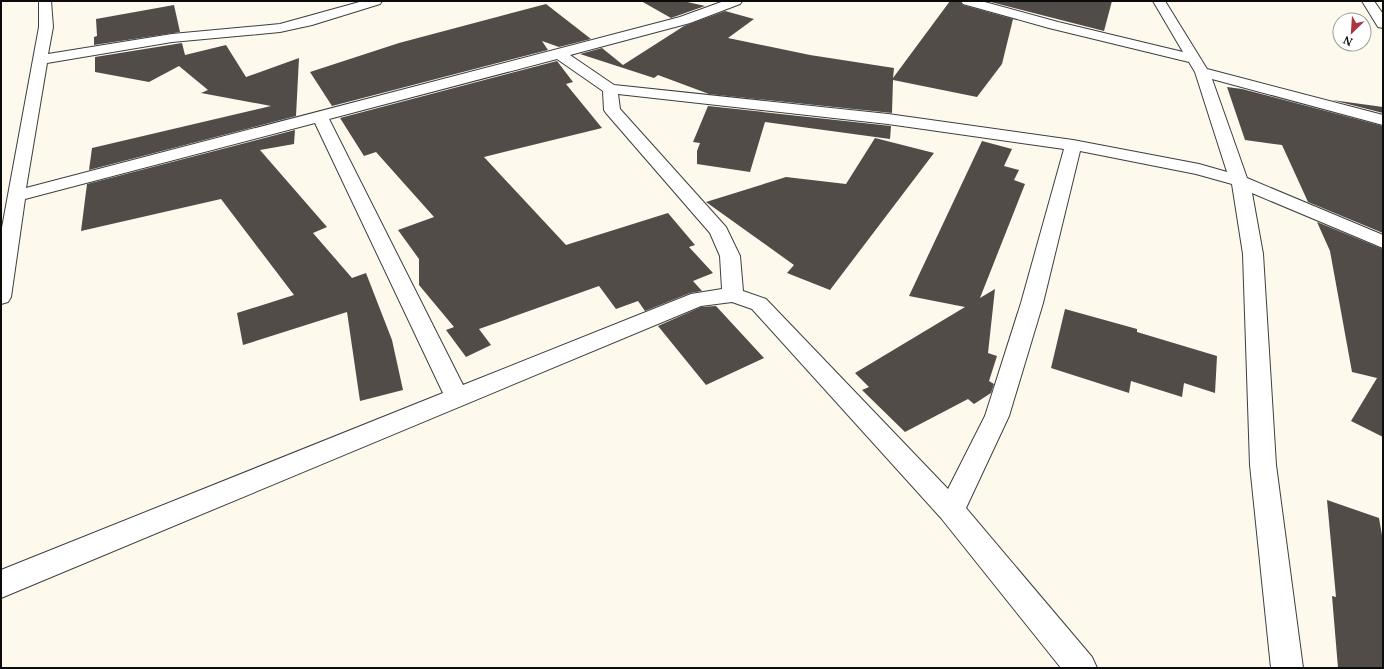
<svg xmlns="http://www.w3.org/2000/svg" width="1384" height="669" font-family="'Noto Serif',serif">
	<style>
		.building { fill: #524c49 }
		.lines { fill: none; stroke-linecap: round; stroke-linejoin: round }
		.minor-casing { stroke: #3e3e3e; stroke-width: 2 }
		.minor { fill: #fff; fill-rule: evenodd }
	</style>
	<rect width="100%" height="100%" fill="#fdf9ec"/>
	<!-- building -->
	<path class="building" d="M641,1H683L705,6L671,18Z
		M950,1H960L963,5L1013,19L1002,64L977,97L893,80L892,113L709,94L658,75L654,78L580,54L602,48L623,65L684,26L725,11L754,19L728,38L810,55L894,68L893,78Z
		M987,1H1112L1104,31Z
		M546,4L591,39L559,47L542,41L548,50L332,106L310,72L399,43Z
		M174,5L180,32L94,45V37L97,36L96,19Z
		M182,43L185,55L226,45L246,77L299,58L296,116L89,170L92,148L271,106L201,93L208,90L179,66L149,82L95,72V57Z
		M557,61L573,82L566,84L602,128L484,157L566,245L668,213L695,245L689,247L713,273L693,281L702,291L690,293L645,311L638,301L616,309L599,286L479,329L491,345L466,357L446,330L454,327L419,285V259L398,230L434,217L376,152L364,156L340,118Z
		M1227,87L1242,89L1383,126V233L1308,202L1282,145L1245,140Z
		M1332,100L1383,107V113Z
		M708,106L891,126L890,139L765,122L750,172L697,164V151L700,143L693,142Z
		M295,130L294,144L260,150L327,227L313,233L352,278L366,273L392,340L403,390L360,401L347,312L243,345L237,313L294,295L221,199L81,231L87,184Z
		M875,138L934,153L830,290L787,273L794,265L706,202L786,177L846,184Z
		M982,141L1012,149L1004,166L1019,170L1014,180L1025,184L980,298L995,289L988,353L997,356L989,381L994,384L991,393L974,404L968,399L905,432L862,390L869,387L855,373L965,307L909,296Z
		M1317,222L1383,249V437L1351,421L1377,378L1352,372L1330,251Z
		M716,306L764,358L706,385L658,326L701,307Z
		M1065,309L1137,329V332L1217,356L1215,393L1184,383L1182,397L1131,381L1129,393L1051,368Z
		M1327,500L1379,518L1383,541V668H1338L1332,596L1336,597Z"/>
	<g class="lines">
		<!-- minor casing -->
		<g class="minor-casing">
			<path id="minor" d="M39,1H51L53,27L48,54L172,34L280,24L363,1H382L380,4L312,25L280,32L172,42L47,63L26,188L680,17L724,1H742L740,4L690,23L570,55L614,85L888,114L1073,140L1199,164L1227,172L1195,72L1189,62L1049,28L963,4L961,1H981L1058,22L1183,52L1153,1H1165L1207,69L1383,115V125L1212,79L1247,178L1383,235V248L1252,193L1263,254L1276,465L1303,668H1271L1250,465L1243,254L1232,184L1196,174L1080,151L1043,303L1009,416L966,508L1092,657L1097,668H1061L941,518L752,309L732,302L701,306L1,598V570L443,393L315,123L25,199L11,297L8,302L1,304V233L39,27ZM557,59L603,91L604,110L606,113L710,233L720,256L722,289L691,294L463,385L329,119ZM618,94L888,124L1064,149L1021,303L985,416L948,489L766,299L743,291L740,256L726,227L620,109Z
				M1362,1H1374L1383,14V28L1378,27Z"/>
		</g>
		<!-- minor -->
		<use href="#minor" class="minor"/>
	</g>
	<!-- border -->
	<rect width="1384" height="669" fill="none" stroke="#0b0b0b" stroke-width="4"/>
	<!-- north arrow -->
	<g transform="translate(1352 32) rotate(205)"><circle r="19" fill="#ffffff" stroke="#9d9d9d"/>
	<path d="M0-3L7 15L0 10L-7 15Z" fill="#a9353f"/>
	<text y="-6" font-size="11" font-weight="bold" text-anchor="middle" fill="#0b0b0b">N</text>
	</g>
</svg>
